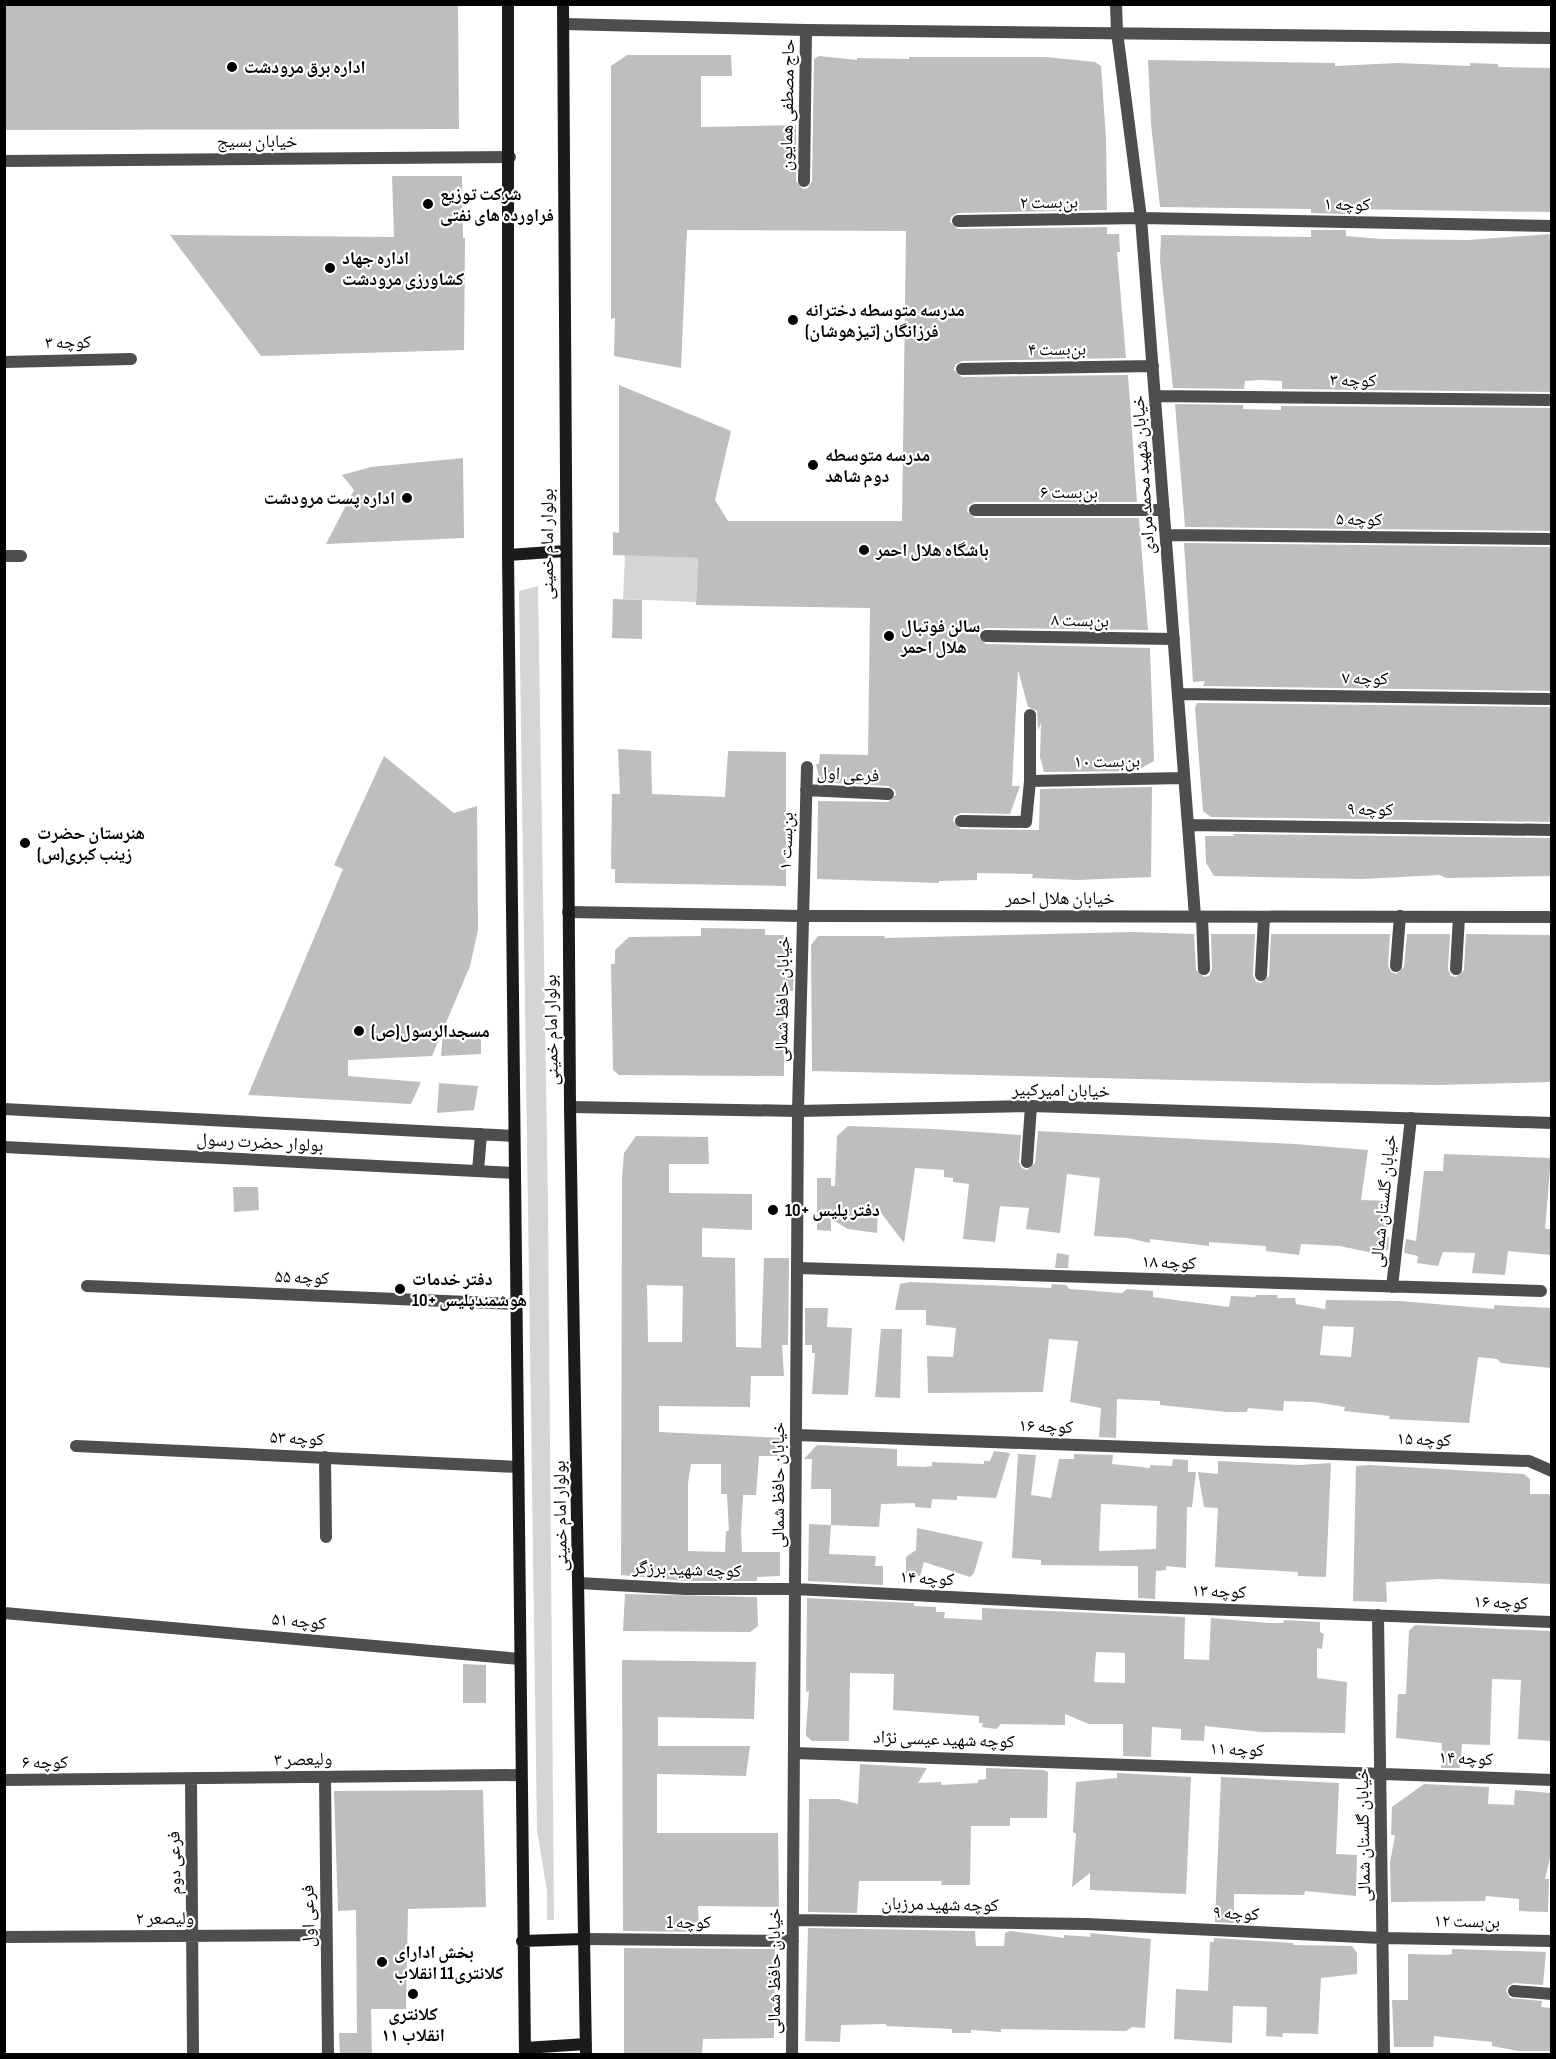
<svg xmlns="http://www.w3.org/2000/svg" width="1556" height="2059" font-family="'Sofia Sans Condensed','Noto Naskh Arabic',sans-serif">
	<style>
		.green { fill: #d5d5d5 }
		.building { fill: #bebebe; fill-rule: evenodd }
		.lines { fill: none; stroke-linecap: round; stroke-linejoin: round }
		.minor { stroke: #4e4e4e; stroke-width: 12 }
		.tertiary { stroke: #4e4e4e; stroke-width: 12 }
		.secondary { stroke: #1b1b1b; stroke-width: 12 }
		.poi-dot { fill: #000; stroke: #fff; stroke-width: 2 }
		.labels { text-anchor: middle; stroke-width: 4.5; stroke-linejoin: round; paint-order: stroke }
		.poi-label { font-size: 18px; font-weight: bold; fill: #000; stroke: #fff; text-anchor: start }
		.street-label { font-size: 18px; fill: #000; stroke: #fff }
	</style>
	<rect width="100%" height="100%" fill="#fff"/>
	<!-- green -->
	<path class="green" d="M625,555L698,558L696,602L623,599Z
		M538,586L548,1203L554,1920H547V1891L537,1830L519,591Z"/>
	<!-- building -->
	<path class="building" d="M4,4H458L459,129L4,130Z
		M627,55H731L732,76H701V127L796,125V181L803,189L808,188L812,181L814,59L819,56L857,60V58L909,59V57H1045L1095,62L1101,66L1106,139L1107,210L958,213L951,217L950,222L958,229L1107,227V234H1119L1120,252H1117L1126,358L962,361L955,365L954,370L962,377L1128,375L1137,502H975L968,505L967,511L975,518H1139L1148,630L986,628L979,631L978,636L986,644L1150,648L1154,761L1136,771L1044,772L1040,757L1041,723L1038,730L1037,711L1028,707L1018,670L1012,786H1020L1010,814L961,813L954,816L953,821L961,829L1039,830L1040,789L1152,787L1151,877L1077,880L1032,878L1033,874L977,873V880L939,881V883L817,879L818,801L888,802L896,795L895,790L888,786L820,782L816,764H819L820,754L868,755L870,608L696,605L698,558L613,555V532L619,533V385L731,431L715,500L728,521H902L906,231L687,230L681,368L614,356L615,318L611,319V66Z
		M1148,60L1335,63V66L1398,63L1470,66V63L1498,64V67L1551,68V212L1346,209V214L1311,213V209L1160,207L1151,124Z
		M392,176H462L463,238H465L464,350L261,356L170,235L394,237Z
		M1311,230H1346V236L1381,239L1468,240L1551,234V392L1282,389V381L1259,380L1245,381L1244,389L1173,388L1160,261L1161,235L1311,237Z
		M1175,404L1243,405V409L1281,410V406L1551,408V531L1185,527Z
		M463,458L464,538L326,544L354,490L342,475L371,467Z
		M1184,543L1551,547V691L1203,686L1205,681L1193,682Z
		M613,599L642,600V639L612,638Z
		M1197,703L1551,707V822L1211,817L1203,811L1195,708Z
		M618,749L651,751L652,794L725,797L728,751L786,752V886L615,883V869H611L612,794H620Z
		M384,756L454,813L477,806L478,930L470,966L432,1056L348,1060V1076L421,1082L411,1104L248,1095L343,869L334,865Z
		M1232,834L1551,838V876L1446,878L1440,875L1362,879L1214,876L1206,863L1205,836H1235Z
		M701,928L765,929V935H785V978L794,967L793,991H784V1076L619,1075L613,1070L611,964H615V950L629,937L701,936Z
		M1133,932L1194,934L1196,970L1204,977L1209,976L1212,969L1211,934H1255L1253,975L1256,982L1261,983L1269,976L1271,934H1390L1388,966L1391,972L1396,974L1404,967L1407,934H1450L1448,969L1451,976L1456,977L1464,970L1466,934L1551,935V1082L1437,1085L1301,1083L812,1071L811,945L818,936H885L884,938Z
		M443,1033L481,1034V1054L441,1056Z
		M439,1083L478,1086L474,1110L437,1113Z
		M848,1126L933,1129L1021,1135L1019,1162L1022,1168L1027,1170L1035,1163L1038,1131L1294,1144L1368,1150L1361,1200L1390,1201L1386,1237H1389L1388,1250L1368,1252L1340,1246L1301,1244L1299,1255L1266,1251V1246L1209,1242V1246L1150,1239V1243L1128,1238L1094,1236L1100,1178L1067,1174L1060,1233L1026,1229L1029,1208L1000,1206L995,1242L963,1239L969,1184L953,1182V1178L944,1177V1170L915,1168L904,1243L878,1209L877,1233L848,1229L831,1219V1231L817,1230V1178H831V1186H835L837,1136Z
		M636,1136L708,1137L709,1164H669V1193L752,1194V1230L702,1228V1257L735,1258L736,1347L761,1348L764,1258H789L788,1345H782L784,1376H751L750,1407L659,1406V1432L784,1438L783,1456H759L756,1495H743L741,1532L742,1552H780V1576L757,1577V1581H685L621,1575L622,1178L624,1153ZM647,1285L683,1286L682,1342H648ZM691,1464H721V1494H727L729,1531H726L725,1552L688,1551V1483Z
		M1444,1154L1551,1158L1545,1229H1551V1255L1508,1251L1505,1275L1472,1273L1475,1253L1443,1252L1438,1266L1417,1263L1418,1256L1404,1253L1406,1239L1416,1241L1424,1171H1443Z
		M233,1187H258L259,1210L234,1212Z
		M1057,1253L1069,1255L1068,1268H1055Z
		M910,1282L1051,1288L1052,1284L1066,1285L1069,1289L1122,1293L1127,1289L1153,1291V1297L1229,1307L1231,1296L1255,1297L1256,1295H1278L1277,1298H1295L1296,1304L1325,1309L1326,1300L1401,1301L1494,1309V1305L1551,1308V1368L1501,1363L1497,1359L1478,1357L1469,1423L1389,1419L1390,1416L1344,1411L1345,1407L1315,1402L1284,1401L1283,1411L1248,1408L1247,1412H1227L1160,1405V1401L1117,1399L1116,1438L1099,1437L1101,1408L1070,1402L1078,1341L1049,1339L1043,1392L928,1393L927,1356L953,1357L956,1328L926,1325V1310H895L900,1284ZM1323,1326L1354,1327L1351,1357L1320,1355Z
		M805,1308H828L827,1327L852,1328L848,1395L812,1394L815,1353H812V1345H805Z
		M881,1329H902L900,1398L875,1397Z
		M817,1445L897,1449V1466L924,1467L932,1466V1462L984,1464V1461H990L994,1451L1010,1453L996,1498L957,1496V1500L932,1499L931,1508L915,1507V1503L881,1504L879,1527L831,1525V1489H811L812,1459H804Z
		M1018,1454L1036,1455L1031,1495L1051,1498L1059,1459H1074V1454L1113,1455L1112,1464L1150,1468V1465L1172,1466L1173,1459L1188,1460V1472H1196L1192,1507H1187L1186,1568L1166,1566V1570L1156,1571L1155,1599L1138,1598V1566L1041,1565V1560L1012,1558ZM1101,1504L1157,1506L1156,1549L1099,1551Z
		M1218,1461L1300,1465L1331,1463L1326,1577L1298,1576V1572L1215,1567L1218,1508L1204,1507L1198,1472L1218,1474Z
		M1369,1465L1524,1474L1530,1479V1494H1549L1551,1498V1584L1438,1579L1386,1582L1387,1602L1353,1601L1356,1466Z
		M809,1524L831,1525L829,1554L876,1556L875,1566H883V1585L808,1581Z
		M917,1528L983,1542L974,1573L970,1577L924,1562L920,1576L906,1574V1557L916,1550Z
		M625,1594L757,1597L758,1626L750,1632L623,1631Z
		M807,1598L914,1603V1606L936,1607V1612H945L944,1618L982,1620V1608L1185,1617L1184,1659L1209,1660L1211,1618L1268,1623H1283L1284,1620L1320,1622V1632L1324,1634L1322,1649L1317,1648V1678L1347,1682L1345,1733L1261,1732L1205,1726L1204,1741L1181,1740V1729L1152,1727L1151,1757L1123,1756V1724H1089L1065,1714V1725L1001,1724L996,1729L982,1727L983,1723H979V1716L893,1710L894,1674L850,1673L849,1741H812L806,1736V1730L809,1691L806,1692ZM1096,1652L1125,1653V1683L1094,1682Z
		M1415,1625L1551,1631V1741L1518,1739L1521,1680L1492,1679L1490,1745L1462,1744L1460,1768H1441L1442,1743L1396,1738L1398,1694H1406L1409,1631Z
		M622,1660L756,1662L754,1719L658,1717V1746H750L746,1776L657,1774V1833H778L779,1907L698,1906L699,1932L623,1931Z
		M463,1664L486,1665V1703H463Z
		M860,1764L927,1768L918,1783L941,1782V1785L978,1783V1780L986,1779V1768L1043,1770L1048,1772L1047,1818H1010V1826H971L970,1885H941L942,1881H859L857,1913L808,1912L809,1799H838L858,1804Z
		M1117,1773L1191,1777L1186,1894L1090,1890V1873L1072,1887L1076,1834L1073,1832L1076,1782L1117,1778Z
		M1221,1777L1339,1783L1336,1854L1357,1855L1356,1896L1305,1891L1304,1895L1234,1894V1923L1215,1922Z
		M1424,1784L1489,1787L1488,1804L1514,1805L1515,1790L1551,1793V1854L1545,1879H1549L1548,1912L1519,1911V1899L1486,1896L1485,1901L1391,1902L1390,1863L1395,1835H1391L1392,1807Z
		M483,1790L486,1907L408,1909L406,2009H371L372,2055H340L339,2033H357L356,1910L338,1911L334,1791Z
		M808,1928L975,1931L976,1946H1004L1005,1933L1010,1931L1064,1938V1935L1091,1937L1090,1933L1151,1939L1145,2028L1132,2027L1126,2031L1001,2029V2032L971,2030V2033H952V2029L886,2026V2024L841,2025L840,2042L805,2041Z
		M1214,1938L1293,1943V1945L1352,1946L1357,1953V1974L1321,1978L1318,2034L1283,2033L1282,2037L1266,2036L1267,2007L1233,2006L1232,2043L1174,2039L1176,1989L1208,1991L1210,1942H1214Z
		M624,1948L775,1949L774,2038L703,2039L702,2055H624Z
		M1452,1949L1546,1952L1543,1985L1514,1983L1508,1986L1506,1991L1510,1998L1542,2001L1541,2007L1551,2008V2051H1518L1492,2046V2042L1434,2036L1433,2047H1394L1392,2000H1408V1954L1446,1955L1452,1954Z"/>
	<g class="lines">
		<!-- minor -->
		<path class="minor" d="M1116,4L1117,32L1141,218L1195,916
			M4,161L510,157
			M804,181L806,30
			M958,221L1141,218L1552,226
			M4,362L131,359
			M962,369L1153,366
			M1155,396L1552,400
			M975,510H1164
			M1166,535L1552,539
			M4,556H21
			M986,636L1174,639
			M1178,694L1552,699
			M1030,781L1184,778
			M806,790L888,794
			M961,821L1026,822L1030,781V715
			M1188,825L1552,830
			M1202,917L1204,969
			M1396,966L1400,916
			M1456,969L1459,917
			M1261,975L1264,917
			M1027,1162L1031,1106
			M797,1268L1541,1291
			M87,1286L516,1304
			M1392,1287L1411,1118
			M796,1435L1529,1461L1552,1471
			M76,1446L518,1467
			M325,1457L326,1537
			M579,1583L685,1589H795L1123,1606L1552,1622
			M4,1613L520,1659
			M1378,1615L1384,2054
			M794,1753L1552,1780
			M325,1777L328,2054
			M191,1779L193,2054
			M4,1780L521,1775
			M793,1920L1087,1924L1382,1938L1552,1941
			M4,1937L326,1935
			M584,1939L793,1941
			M1514,1991L1552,1994
			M792,2054L798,1111L807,767"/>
		<!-- tertiary -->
		<path class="tertiary" d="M564,24L806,30L1552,38
			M568,912L801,916L1552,917
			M570,1107L798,1111L1031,1106L1552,1123
			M4,1109L513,1136
			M4,1147L515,1173
			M478,1171L481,1134"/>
		<!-- secondary -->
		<path class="secondary" d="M508,4V555L525,2054
			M563,4L570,1107L586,2054
			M508,555L565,551
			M522,1941L584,1939
			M525,2048L586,2044"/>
	</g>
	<!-- markers -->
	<g class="poi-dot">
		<circle cx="232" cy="67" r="6"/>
		<circle cx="428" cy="204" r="6"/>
		<circle cx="330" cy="268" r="6"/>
		<circle cx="793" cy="320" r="6"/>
		<circle cx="813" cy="465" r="6"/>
		<circle cx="407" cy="498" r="6"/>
		<circle cx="864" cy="550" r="6"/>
		<circle cx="889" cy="636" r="6"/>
		<circle cx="25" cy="843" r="6"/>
		<circle cx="359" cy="1031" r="6"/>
		<circle cx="773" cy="1210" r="6"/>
		<circle cx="400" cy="1289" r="6"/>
		<circle cx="382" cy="1962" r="6"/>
		<circle cx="413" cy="1994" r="6"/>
	</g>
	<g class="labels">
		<!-- poi labels -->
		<g class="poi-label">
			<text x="244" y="73">اداره برق مرودشت</text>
			<text x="440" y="200">شرکت توزیع<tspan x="440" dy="21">فراورده های نفتی</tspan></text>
			<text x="342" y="264">اداره جهاد<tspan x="342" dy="21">کشاورزی مرودشت</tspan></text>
			<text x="805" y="316">مدرسه متوسطه دخترانه<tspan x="805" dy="21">فرزانگان (تیزهوشان)</tspan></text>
			<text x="825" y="461">مدرسه متوسطه<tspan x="825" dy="21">دوم شاهد</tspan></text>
			<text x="395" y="504" text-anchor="end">اداره پست مرودشت</text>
			<text x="876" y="556">باشگاه هلال احمر</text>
			<text x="901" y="632">سالن فوتبال<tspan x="901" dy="21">هلال احمر</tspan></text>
			<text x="37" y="839">هنرستان حضرت<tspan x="37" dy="21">زینب کبری(س)</tspan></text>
			<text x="371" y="1037">مسجدالرسول(ص)</text>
			<text x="785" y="1216">دفتر پلیس +10</text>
			<text x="412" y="1285">دفتر خدمات<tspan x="412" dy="21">هوشمندپلیس +10</tspan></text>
			<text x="394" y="1958">بخش ادارای<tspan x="394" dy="21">کلانتری11 انقلاب</tspan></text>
			<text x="413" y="2020" text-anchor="middle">کلانتری<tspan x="413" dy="21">۱۱ انقلاب</tspan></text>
		</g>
		<!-- street labels -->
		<g class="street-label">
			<text transform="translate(787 105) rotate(-89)" y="6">حاج مصطفی همایون</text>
			<text x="257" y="147">خیابان بسیج</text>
			<text transform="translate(1049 202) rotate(-1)" y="6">بن‌بست ۲</text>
			<text transform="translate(1347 204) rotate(1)" y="6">کوچه ۱</text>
			<text transform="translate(68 342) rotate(-1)" y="6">کوچه ۳</text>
			<text transform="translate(1057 349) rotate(-1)" y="6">بن‌بست ۴</text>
			<text transform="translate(1353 380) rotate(1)" y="6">کوچه ۳</text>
			<text transform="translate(1143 475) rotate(-94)" y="6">خیابان شهید محمد مرادی</text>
			<text x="1069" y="498">بن‌بست ۶</text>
			<text transform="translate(1359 519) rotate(1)" y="6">کوچه ۵</text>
			<text transform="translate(547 544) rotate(-90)" y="6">بولوار امام خمینی</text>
			<text transform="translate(1080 620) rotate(1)" y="6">بن‌بست ۸</text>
			<text transform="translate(1365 678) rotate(1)" y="6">کوچه ۷</text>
			<text transform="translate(1107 761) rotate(-1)" y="6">بن‌بست ۱۰</text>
			<text transform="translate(848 774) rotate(3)" y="6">فرعی اول</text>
			<text transform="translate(1370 809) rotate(1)" y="6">کوچه ۹</text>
			<text transform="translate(786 841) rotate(-88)" y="6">بن‌بست ۱</text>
			<text x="1060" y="904">خیابان هلال احمر</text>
			<text transform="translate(782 999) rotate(-89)" y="6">خیابان حافظ شمالی</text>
			<text transform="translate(551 1030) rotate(-91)" y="6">بولوار امام خمینی</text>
			<text transform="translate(1061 1090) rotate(1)" y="6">خیابان امیرکبیر</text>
			<text transform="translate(260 1142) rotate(3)" y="6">بولوار حضرت رسول</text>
			<text transform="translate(1383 1201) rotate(-84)" y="6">خیابان گلستان شمالی</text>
			<text transform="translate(1169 1262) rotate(2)" y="6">کوچه ۱۸</text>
			<text transform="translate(302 1277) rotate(2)" y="6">کوچه ۵۵</text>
			<text transform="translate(1046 1426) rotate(2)" y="6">کوچه ۱۶</text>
			<text transform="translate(297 1438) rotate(3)" y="6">کوچه ۵۳</text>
			<text transform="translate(1424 1439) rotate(2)" y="6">کوچه ۱۵</text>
			<text transform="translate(778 1485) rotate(-90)" y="6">خیابان حافظ شمالی</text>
			<text transform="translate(560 1516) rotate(-91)" y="6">بولوار امام خمینی</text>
			<text transform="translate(687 1569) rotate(2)" y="6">کوچه شهید برزگر</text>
			<text transform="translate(927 1578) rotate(3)" y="6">کوچه ۱۴</text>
			<text transform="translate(1219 1591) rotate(2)" y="6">کوچه ۱۳</text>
			<text transform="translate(1501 1602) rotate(2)" y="6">کوچه ۱۶</text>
			<text transform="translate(299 1621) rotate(5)" y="6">کوچه ۵۱</text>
			<text transform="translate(944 1739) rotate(2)" y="6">کوچه شهید عیسی نژاد</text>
			<text transform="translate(1237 1749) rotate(2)" y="6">کوچه ۱۱</text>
			<text transform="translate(1466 1758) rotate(2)" y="6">کوچه ۱۴</text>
			<text transform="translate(303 1759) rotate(-1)" y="6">ولیعصر ۳</text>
			<text x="45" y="1768">کوچه ۶</text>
			<text transform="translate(1363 1835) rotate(-91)" y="6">خیابان گلستان شمالی</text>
			<text transform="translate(174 1863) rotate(-91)" y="6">فرعی دوم</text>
			<text transform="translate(940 1904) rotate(1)" y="6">کوچه شهید مرزبان</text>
			<text transform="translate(1236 1913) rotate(3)" y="6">کوچه ۹</text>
			<text transform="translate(308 1916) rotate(-91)" y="6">فرعی اول</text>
			<text x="165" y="1924">ولیصعر ۲</text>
			<text transform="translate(1467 1921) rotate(1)" y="6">بن‌بست ۱۲</text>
			<text x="689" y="1928">کوچه 1</text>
			<text transform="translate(774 1971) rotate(-90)" y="6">خیابان حافظ شمالی</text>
		</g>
	</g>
	<!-- border -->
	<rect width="1556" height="2059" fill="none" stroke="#000000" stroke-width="12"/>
</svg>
